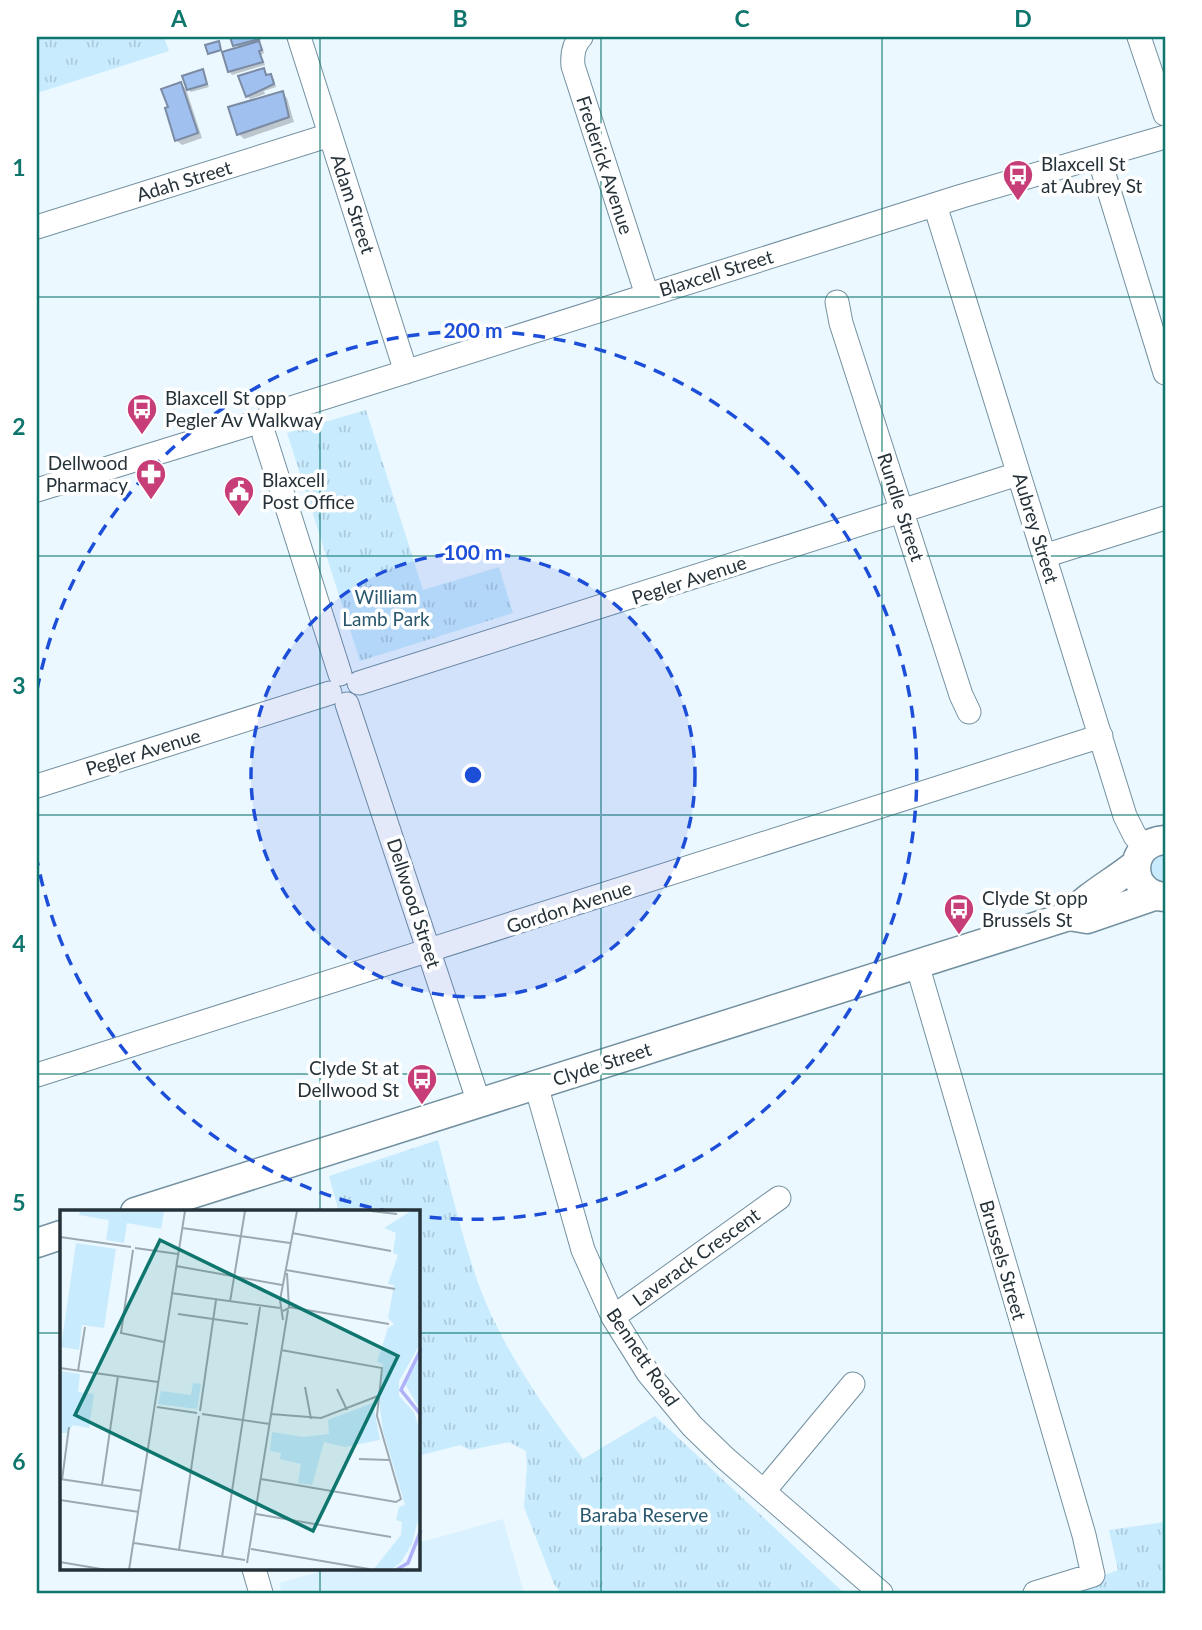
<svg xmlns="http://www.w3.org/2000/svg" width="1202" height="1630" font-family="Lato,sans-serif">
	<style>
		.built { fill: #daf2ff }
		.green { fill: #c8ebfe }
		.park { fill: url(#park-tufts) }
		.shadow { fill: #0003 }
		.building { fill: #a0c1f0; stroke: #7b8ba3; stroke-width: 2 }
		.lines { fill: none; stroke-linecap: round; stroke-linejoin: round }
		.minor-casing { stroke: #7390a0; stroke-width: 25 }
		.major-casing { stroke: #7390a0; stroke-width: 31 }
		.minor { stroke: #fff; stroke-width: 23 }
		.major { stroke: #fff; stroke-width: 28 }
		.grid { fill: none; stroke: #0f766e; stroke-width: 2; stroke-opacity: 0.55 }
		.ring { fill: none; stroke: #1d4ed8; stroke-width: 3.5; stroke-dasharray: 12 9 }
		.labels { text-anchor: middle; stroke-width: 7; stroke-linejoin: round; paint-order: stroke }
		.poi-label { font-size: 19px; fill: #263239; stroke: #fff; text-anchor: start }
		.street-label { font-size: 19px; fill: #263239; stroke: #fff }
		.park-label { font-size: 19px; fill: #29576e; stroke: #fff }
		.inset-river { fill: none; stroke: #aeb1f8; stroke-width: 3.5 }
		.inset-road { fill: none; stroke: #9ca9b0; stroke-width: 2 }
		.view { fill: #0f766e; fill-opacity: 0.15; stroke: #0f766e; stroke-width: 3.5 }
		.inset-edge { fill: none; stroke: #263239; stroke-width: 3.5 }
		.centre { fill: #1d4ed8; stroke: #fff; stroke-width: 3.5 }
		.ring-label { font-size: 21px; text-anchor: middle; font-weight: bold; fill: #1d4ed8; stroke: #fff; stroke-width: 7; stroke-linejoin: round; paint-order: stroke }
		.neatline { fill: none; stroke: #0f766e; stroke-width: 2.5 }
		.grid-label { font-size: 23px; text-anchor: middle; font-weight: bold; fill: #0f766e }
	</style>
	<defs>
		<pattern id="park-tufts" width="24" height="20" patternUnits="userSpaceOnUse" patternTransform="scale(1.75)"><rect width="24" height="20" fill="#c8ebfe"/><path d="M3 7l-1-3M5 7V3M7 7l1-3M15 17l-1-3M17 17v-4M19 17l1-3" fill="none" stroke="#accada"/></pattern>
	</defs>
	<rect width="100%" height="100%" fill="#ebf8ff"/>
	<!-- built -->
	<path class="built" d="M503,1519L524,1593H282L279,1583L329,1569H418V1543Z"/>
	<!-- green -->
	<path class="green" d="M1165,850V889L1150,881L1148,862Z"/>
	<!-- park -->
	<path class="park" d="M37,37H164L169,51L37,93Z
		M366,410L423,590L499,567L513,613L360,661L287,433Z
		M438,1140C449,1182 459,1224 472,1265C494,1336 538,1400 583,1459L655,1416L844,1593H561L554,1584L524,1507L527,1466L526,1451L509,1442L470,1450L460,1445L418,1456V1212H339L329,1176Z
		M1165,1522V1593H1056L1118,1570L1109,1530Z"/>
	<!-- shadow -->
	<path class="shadow" d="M232,37H259L261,42H258L262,46L264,53L261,55L265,65L232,75L229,71L239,49Z
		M264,70L268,77L274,79L276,87L264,91L265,94L250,99L247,96Z
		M202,71L209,87L191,92L188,89Z
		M181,84L186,89L202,138L182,145L176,140Z
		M282,93L287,98L294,122L244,139L239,134Z"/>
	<!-- building -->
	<path class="building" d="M230,37H258L259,39L233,46Z
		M219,41L221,50L208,54L205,45Z
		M259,41L262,50L259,51L263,62L228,72L222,52Z
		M264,68L266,75L271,74L274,84L246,97L238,76Z
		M203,69L207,84L187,90L182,76Z
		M181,82L198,133L175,141L165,108L168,107L161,89Z
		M283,91L289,117L237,135L228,107Z"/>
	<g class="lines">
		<!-- minor casing -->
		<g class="minor-casing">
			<path id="minor" d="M299,37L406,372
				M581,37C573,45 572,55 573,66L647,295
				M1139,37L1165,114
				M1099,158L1165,373
				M935,205L1125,816L1135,836L1146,847
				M37,227L330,135
				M837,302L841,323L961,695L969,712
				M269,415L962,196L1165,137
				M264,435L340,674
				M37,490L248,425
				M1044,556L1165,518
				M359,683L1018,474
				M347,704L479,1103
				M37,786L330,693
				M917,964L1084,1535L1093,1575L1035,1593
				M37,1075L1101,736
				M536,1085L583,1250L613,1317L648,1373L692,1426L725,1458L881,1593
				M613,1317L779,1198
				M764,1491L853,1384
				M254,1569L261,1593"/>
		</g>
		<!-- major casing -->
		<g class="major-casing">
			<path id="major" d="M1165,840C1127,842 1126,894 1165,897
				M1069,916C1088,895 1114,882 1136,864
				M135,1212L1069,916L1087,919L1154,896
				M37,1243L61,1235"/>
		</g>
		<!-- minor -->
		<use href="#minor" class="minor"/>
		<!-- major -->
		<use href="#major" class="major"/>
	</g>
	<!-- grid -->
	<path class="grid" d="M320,37V1212M601,37V1593M882,37V1593M37,297H1165M37,556H1165M37,815H1165M37,1074H1165M37,1333H61M418,1333H1165M320,1569V1593"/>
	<!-- distance rings -->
	<circle cx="473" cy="775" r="222" fill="#1d4ed8" fill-opacity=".12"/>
	<g class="ring">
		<circle cx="473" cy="775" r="222"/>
		<path d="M392 1212A444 444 0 0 1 37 860M37 690A444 444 0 1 1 419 1216"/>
	</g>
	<!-- icons -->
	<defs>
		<g id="bus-pin" transform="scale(1.575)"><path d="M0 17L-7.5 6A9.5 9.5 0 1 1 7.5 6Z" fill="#c63d78" stroke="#fff"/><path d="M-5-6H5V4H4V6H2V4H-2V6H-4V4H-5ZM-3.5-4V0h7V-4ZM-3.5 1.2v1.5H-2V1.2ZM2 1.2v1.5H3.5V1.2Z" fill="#fff"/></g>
		<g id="pharmacy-pin" transform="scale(1.575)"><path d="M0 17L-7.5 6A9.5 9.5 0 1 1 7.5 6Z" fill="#c63d78" stroke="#fff"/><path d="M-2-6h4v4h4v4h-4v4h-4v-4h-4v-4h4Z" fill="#fff"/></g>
		<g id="civic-pin" transform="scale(1.575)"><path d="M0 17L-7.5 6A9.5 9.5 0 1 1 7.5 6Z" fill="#c63d78" stroke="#fff"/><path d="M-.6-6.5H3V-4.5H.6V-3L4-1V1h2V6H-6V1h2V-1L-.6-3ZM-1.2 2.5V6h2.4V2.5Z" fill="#fff"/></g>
	</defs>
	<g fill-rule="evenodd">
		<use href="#bus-pin" x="1018" y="175"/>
		<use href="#bus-pin" x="142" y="409"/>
		<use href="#pharmacy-pin" x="151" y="474"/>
		<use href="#civic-pin" x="239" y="491"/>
		<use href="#bus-pin" x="959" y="909"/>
		<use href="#bus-pin" x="422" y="1079"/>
	</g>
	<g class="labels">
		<!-- poi labels -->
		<g class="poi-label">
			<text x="1041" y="171">Blaxcell St<tspan x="1041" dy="22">at Aubrey St</tspan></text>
			<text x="165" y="405">Blaxcell St opp<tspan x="165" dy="22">Pegler Av Walkway</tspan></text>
			<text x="128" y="470" text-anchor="end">Dellwood<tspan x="128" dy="22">Pharmacy</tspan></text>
			<text x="262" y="487">Blaxcell<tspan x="262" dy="22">Post Office</tspan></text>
			<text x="982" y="905">Clyde St opp<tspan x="982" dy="22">Brussels St</tspan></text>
			<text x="399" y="1075" text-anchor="end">Clyde St at<tspan x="399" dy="22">Dellwood St</tspan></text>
		</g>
		<!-- street labels -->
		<g class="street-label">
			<text transform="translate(605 165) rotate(72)" y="7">Frederick Avenue</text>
			<text transform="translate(184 181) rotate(-17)" y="7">Adah Street</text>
			<text transform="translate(353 204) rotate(72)" y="7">Adam Street</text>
			<text transform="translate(716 273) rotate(-17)" y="7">Blaxcell Street</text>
			<text transform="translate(901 507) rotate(72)" y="7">Rundle Street</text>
			<text transform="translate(1036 528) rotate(73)" y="7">Aubrey Street</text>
			<text transform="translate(689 580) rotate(-18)" y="7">Pegler Avenue</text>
			<text transform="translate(143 752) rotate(-17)" y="7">Pegler Avenue</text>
			<text transform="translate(414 903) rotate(72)" y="7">Dellwood Street</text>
			<text transform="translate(569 907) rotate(-18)" y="7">Gordon Avenue</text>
			<text transform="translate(602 1064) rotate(-18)" y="7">Clyde Street</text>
			<text transform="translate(696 1257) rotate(-36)" y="7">Laverack Crescent</text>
			<text transform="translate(1003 1260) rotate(74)" y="7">Brussels Street</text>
			<text transform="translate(643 1357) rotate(56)" y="7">Bennett Road</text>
		</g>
		<!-- park labels -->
		<g class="park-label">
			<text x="386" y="604">William<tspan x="386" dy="22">Lamb Park</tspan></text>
			<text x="644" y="1522">Baraba Reserve</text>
		</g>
	</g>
	<!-- overview -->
	<g transform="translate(60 1210)">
		<rect width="360" height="360" fill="#ebf8ff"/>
		<path d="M20,1H104L101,19L67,13L64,33L46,30L49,10L19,5ZM351,1H360V134L339,171V186L354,202L360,222V302L352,334L341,352L331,360H313L341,325L342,312L336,310L339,297L345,295L323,221L319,192L323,154L317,152L328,118L334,114L328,108L334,75L328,74L338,45L333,43L336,23L324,18ZM16,33L56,39L44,118L22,115L19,140L1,137ZM360,146V199L345,174ZM0,161L20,164L18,182L34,184L29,218L13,215L7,223H0ZM133,173L141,174L137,199L98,194L101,181L131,185ZM313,193L320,230L285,237L264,232L252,275L238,273L241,254L220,249L221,243L210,241L212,222L243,227L269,224L268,210Z" fill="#c8ebfe"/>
		<path class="inset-river" d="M361,139L341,180L361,205M336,360L348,353L361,320"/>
		<path class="inset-road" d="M311,1L337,4M122,18L230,33M232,23L331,41M0,27L71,37M75,38L118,44M73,40L61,123L104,132M116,56L222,75M226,60L335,79M111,83L220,98M170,92L185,1M229,97L329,114M223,101L229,98L227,63M118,104L188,114M223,110L220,90L237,1M0,158L98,172M18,161L25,117M245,177L251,209M277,179L287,200M97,197L137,203M140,201L156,90M142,204L210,214M211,204L261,208L318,186M299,249L329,250M0,269L82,281M201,269L336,292L341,289L317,206L322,158L221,140M2,270L9,217M42,275L58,166M0,290L79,302M196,304L331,327M74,333L185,350M191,339L309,359M119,340L139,206M162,347L200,97M0,352L47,360M187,353L228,100M69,360L125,1"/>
		<path class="view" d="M100,30L338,146L253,321L15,205Z"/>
		<rect width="360" height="360" class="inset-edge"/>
	</g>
	<circle cx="473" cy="775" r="10" class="centre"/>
	<g class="ring-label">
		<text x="473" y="338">200 m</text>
		<text x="473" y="560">100 m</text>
	</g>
	<!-- border -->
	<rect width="1202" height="1630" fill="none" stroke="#ffffff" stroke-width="77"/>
	<rect x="38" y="38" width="1126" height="1554" class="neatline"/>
	<g class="grid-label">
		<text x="179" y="27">A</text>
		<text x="460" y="27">B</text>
		<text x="742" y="27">C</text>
		<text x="1023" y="27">D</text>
		<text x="19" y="176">1</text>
		<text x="19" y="435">2</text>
		<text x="19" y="694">3</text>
		<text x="19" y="952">4</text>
		<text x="19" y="1211">5</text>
		<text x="19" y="1470">6</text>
	</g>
</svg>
